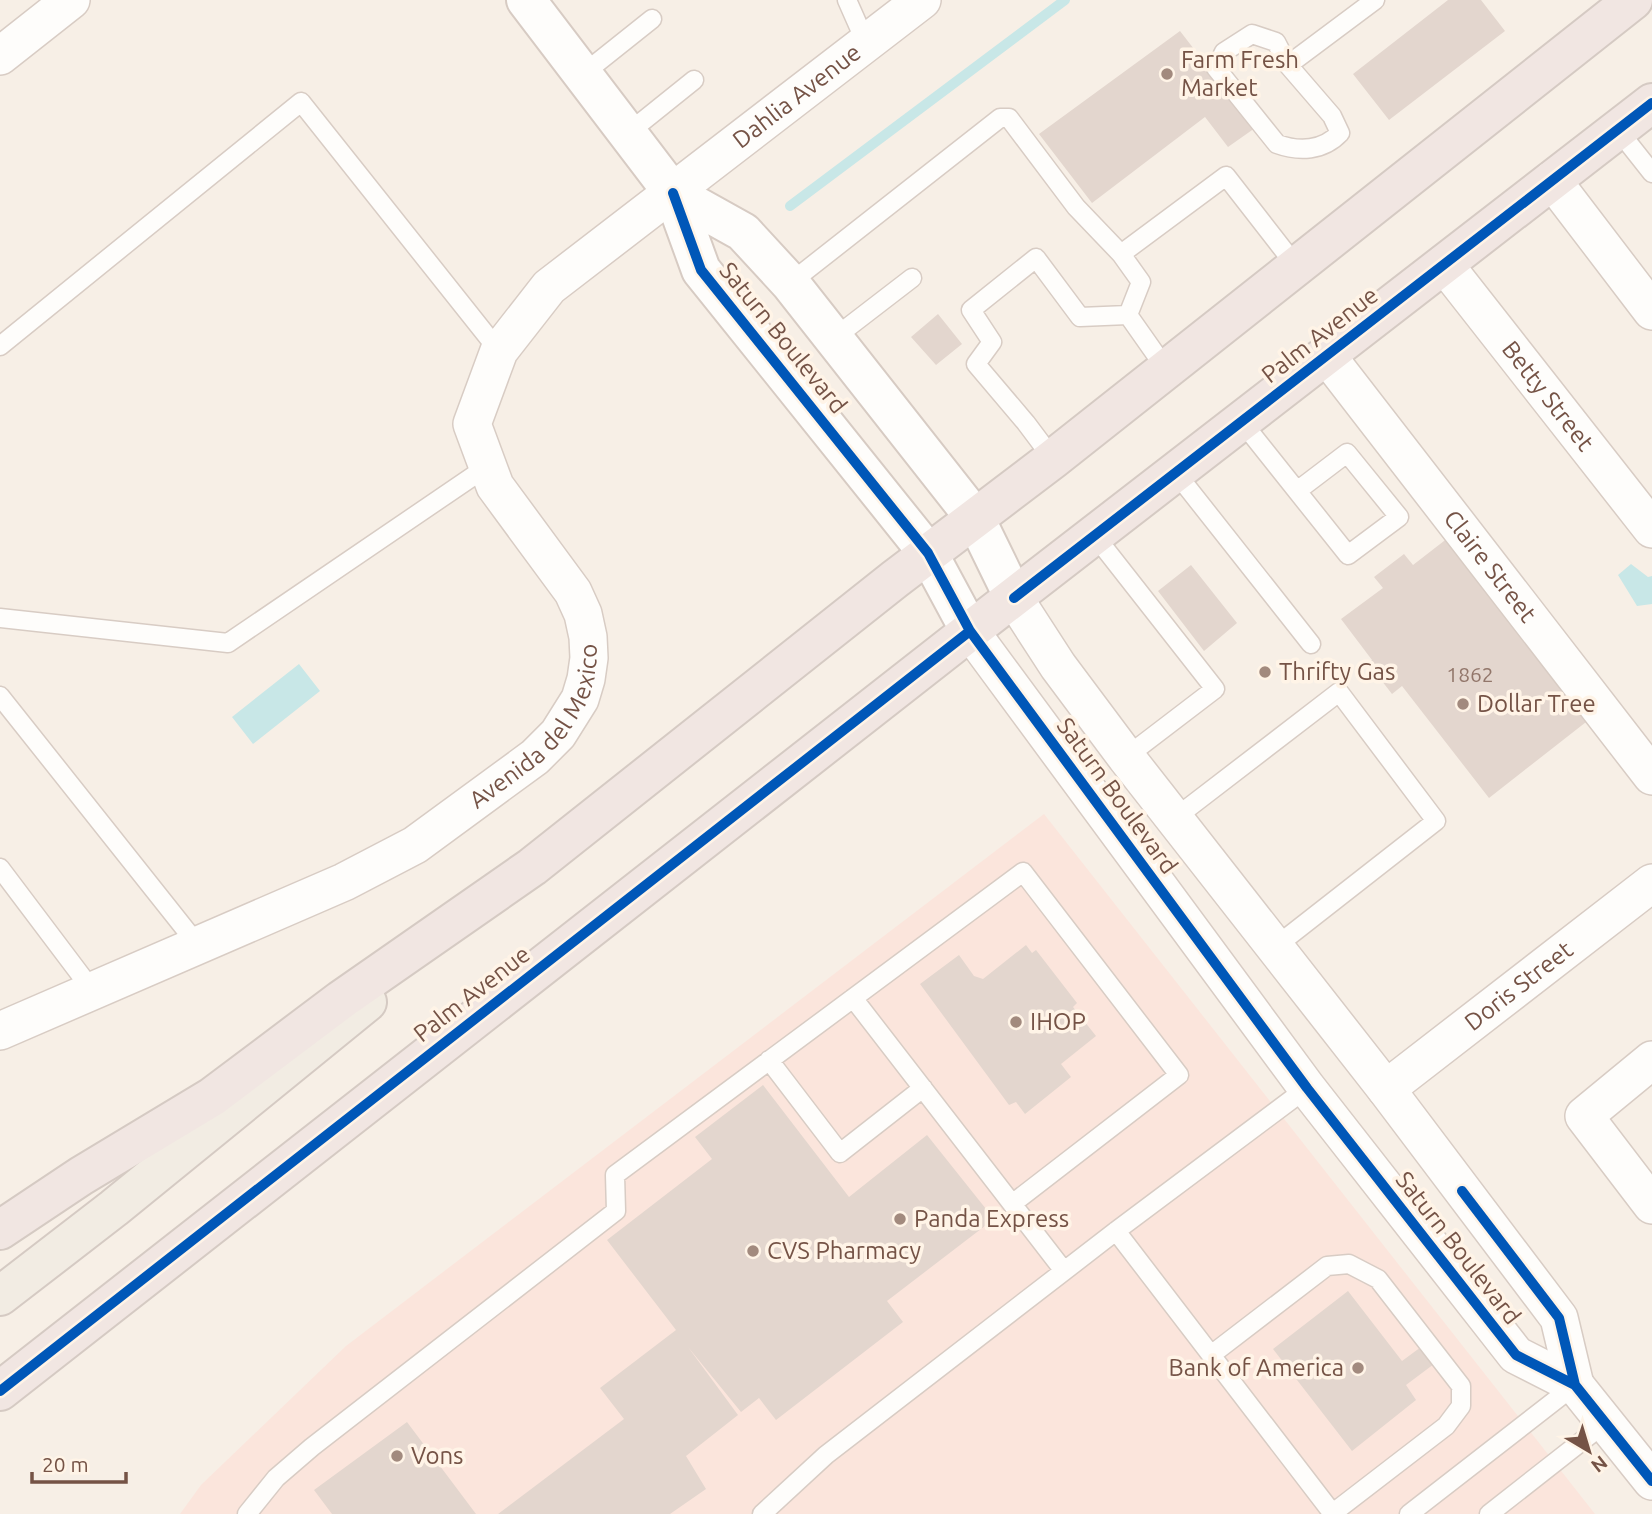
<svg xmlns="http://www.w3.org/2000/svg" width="1652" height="1514" font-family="Ubuntu,sans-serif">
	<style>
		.commercial { fill: #fbe5dc }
		.water { fill: #c8e7e7 }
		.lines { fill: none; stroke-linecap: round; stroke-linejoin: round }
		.stream { stroke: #c8e7e7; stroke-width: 10 }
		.building { fill: #e3d6ce }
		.lane-casing { stroke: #d8ccc4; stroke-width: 21 }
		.street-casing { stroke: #d8ccc4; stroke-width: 40 }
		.secondary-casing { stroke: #d7cbc3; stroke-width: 42 }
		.primary-casing { stroke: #d5cac3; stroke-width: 42 }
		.highway-casing { stroke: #d5cac3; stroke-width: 42 }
		.lane { stroke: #fefdfb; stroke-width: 18 }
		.street { stroke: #fefdfb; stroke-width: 37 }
		.secondary { stroke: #fefdfb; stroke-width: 38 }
		.primary { stroke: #f2ece3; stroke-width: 38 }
		.highway { stroke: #f1e6e2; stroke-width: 38 }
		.cycleway-casing { stroke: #fff4e7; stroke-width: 15 }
		.cycleway { stroke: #0057b8; stroke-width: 10 }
		.poi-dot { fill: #a28a7e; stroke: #fff4e7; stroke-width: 2.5 }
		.labels { text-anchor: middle; stroke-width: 7; stroke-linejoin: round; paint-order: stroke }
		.number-label { font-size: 21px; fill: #92766a }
		.poi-label { font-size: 24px; fill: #755346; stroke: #fff4e7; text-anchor: start }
		.street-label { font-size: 24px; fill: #755346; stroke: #fff4e7 }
	</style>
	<rect width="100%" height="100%" fill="#f7efe6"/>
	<!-- commercial -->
	<path class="commercial" d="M1044,814L1595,1514H180L201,1485L346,1346Z"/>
	<!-- water -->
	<path class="water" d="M1631,564L1648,577L1652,576V604L1637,606L1618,575Z
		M299,664L320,691L253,744L232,717Z"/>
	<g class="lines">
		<!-- stream -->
		<path class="stream" d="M790,206L1065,0"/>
	</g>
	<!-- building -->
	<path class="building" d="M1448,0H1481L1505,31L1389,120L1353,74Z
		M1180,31L1255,128L1228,147L1205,117L1092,203L1039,134Z
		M938,314L962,344L936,365L911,337Z
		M1453,534L1595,715L1489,798L1402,686L1392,694L1368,663L1372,660L1341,619L1383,588L1374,577L1404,554L1413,565Z
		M1191,565L1237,623L1204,651L1158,591Z
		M1026,945L1032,953L1036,950L1077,1003L1073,1007L1096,1036L1061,1064L1071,1077L1025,1114L1016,1102L1009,1105L920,984L959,955L974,976L983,979Z
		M763,1085L849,1197L927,1135L994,1219L887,1301L903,1322L776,1420L759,1398L741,1412L688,1347L738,1415L686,1456L706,1489L670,1514H498L624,1419L600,1388L676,1330L607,1240L712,1159L695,1137Z
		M1348,1291L1402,1361L1421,1347L1434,1364L1406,1385L1416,1400L1352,1451L1273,1349Z
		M407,1422L476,1514H332L314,1490Z"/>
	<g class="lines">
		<!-- lane casing -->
		<g class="lane-casing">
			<path id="lane" d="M847,0L866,43
				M1252,34L1276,42L1288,65L1332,116L1340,133C1323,151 1299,152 1277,144L1216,68L1224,52Z
				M1288,65L1375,0
				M583,74L652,19
				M1618,130L1652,173
				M628,133L694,80
				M790,283L1000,118H1009L1076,207L1121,254
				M834,338L912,278
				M0,346L301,102L499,351
				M1166,369L1128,315L1141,282L1121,254L1226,176L1296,266
				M1242,422L1348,555L1399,517L1347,453L1297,491
				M1053,459L1026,423L976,364L992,342L971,310L1036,258L1080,317L1128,315
				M1176,473L1311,644
				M1095,536L1215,689L1126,757
				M0,618L228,643L488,466
				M0,696L197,944
				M1175,818L1339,692L1436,821L1275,947
				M0,868L92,990
				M853,998L1064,1271
				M769,1060L840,1153L923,1088
				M1116,1231L1333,1514
				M1211,1355L1327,1266L1349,1264L1378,1279L1461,1386V1406L1446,1426L1333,1513
				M247,1514L276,1478L312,1447L616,1211L615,1175L1023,872L1179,1075L1012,1204
				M762,1514L826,1455L1116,1231L1307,1088
				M1409,1514L1575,1385
				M1489,1514L1605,1423"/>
		</g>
		<!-- street casing -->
		<g class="street-casing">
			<g id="street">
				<path d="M0,56L71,0"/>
				<path d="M1552,180L1652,311"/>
				<path id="s1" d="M1444,264L1652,529"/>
				<path id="s2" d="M1327,356L1652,776"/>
				<path d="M1014,598L1058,666L1126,757L1386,1089L1559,1318L1575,1385"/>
				<path d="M970,631L1307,1088L1516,1355L1575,1385L1652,1481"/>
				<path id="s3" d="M0,1031L344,882L415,845L535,757L558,734L580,699L586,679L589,658L588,637L583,614L573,592L495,486L472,424L499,351L549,287L922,0"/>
				<path d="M1652,1060L1584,1116L1652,1205"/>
				<path id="s4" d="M1386,1089L1652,883"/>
			</g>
		</g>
		<!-- secondary casing -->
		<g class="secondary-casing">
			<path id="secondary" d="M526,0L673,193L701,270L928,553L970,631
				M673,193L743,232L790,283L975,518L1014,598"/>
		</g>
		<!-- primary casing -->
		<g class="primary-casing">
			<path id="primary" d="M0,1296L114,1208L367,1002"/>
		</g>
		<!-- highway casing -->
		<g class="highway-casing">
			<path id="highway" d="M0,1230L81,1176L212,1097L341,1000L532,867L895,579L1053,459L1633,0
				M0,1391L970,631L1652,103"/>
		</g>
		<!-- lane -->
		<use href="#lane" class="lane"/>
		<!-- street -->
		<use href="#street" class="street"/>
		<!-- secondary -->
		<use href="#secondary" class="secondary"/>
		<!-- primary -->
		<use href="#primary" class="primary"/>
		<!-- highway -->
		<use href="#highway" class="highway"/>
		<!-- cycleway casing -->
		<g class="cycleway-casing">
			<path id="cycleway" d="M673,193L701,270L928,553L970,631L1307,1088L1516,1355L1575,1385L1652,1481
				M1014,598L1652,103
				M1462,1191L1559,1318L1575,1385
				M0,1391L970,631"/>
		</g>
		<!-- cycleway -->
		<use href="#cycleway" class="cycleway"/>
	</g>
	<!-- markers -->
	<g class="poi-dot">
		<circle cx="1167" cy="74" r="7"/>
		<circle cx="1265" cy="672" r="7"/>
		<circle cx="1463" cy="704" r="7"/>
		<circle cx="1016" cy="1022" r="7"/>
		<circle cx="900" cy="1219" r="7"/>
		<circle cx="753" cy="1251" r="7"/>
		<circle cx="1358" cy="1368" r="7"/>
		<circle cx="397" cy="1456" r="7"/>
	</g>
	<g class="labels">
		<!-- number labels -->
		<g class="number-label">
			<text x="1470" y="682">1862</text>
		</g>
		<!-- poi labels -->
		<g class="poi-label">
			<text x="1181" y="68">Farm Fresh<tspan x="1181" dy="28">Market</tspan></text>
			<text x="1279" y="680">Thrifty Gas</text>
			<text x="1477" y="712">Dollar Tree</text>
			<text x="1030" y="1030">IHOP</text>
			<text x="914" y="1227">Panda Express</text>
			<text x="767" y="1259">CVS Pharmacy</text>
			<text x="1344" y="1376" text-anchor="end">Bank of America</text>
			<text x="411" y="1464">Vons</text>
		</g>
		<!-- street labels -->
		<g class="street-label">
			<text dy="8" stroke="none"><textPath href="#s3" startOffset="1458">Dahlia Avenue</textPath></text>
			<text transform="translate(1320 335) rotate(-38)" y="8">Palm Avenue</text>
			<text transform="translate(783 338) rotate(51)" y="8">Saturn Boulevard</text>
			<text dy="8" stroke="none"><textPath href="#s1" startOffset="168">Betty Street</textPath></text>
			<text dy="8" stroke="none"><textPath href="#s2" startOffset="266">Claire Street</textPath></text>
			<text dy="8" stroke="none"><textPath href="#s3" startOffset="630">Avenida del Mexico</textPath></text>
			<text transform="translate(1117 796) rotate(54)" y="8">Saturn Boulevard</text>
			<text dy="8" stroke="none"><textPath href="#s4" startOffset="168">Doris Street</textPath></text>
			<text transform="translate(472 994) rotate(-38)" y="8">Palm Avenue</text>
			<text transform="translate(1458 1248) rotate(52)" y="8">Saturn Boulevard</text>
		</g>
	</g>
	<!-- north arrow -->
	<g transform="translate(1589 1451) rotate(142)" stroke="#fff4e7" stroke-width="5" paint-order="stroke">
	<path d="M0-5L12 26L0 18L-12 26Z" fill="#755346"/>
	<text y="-10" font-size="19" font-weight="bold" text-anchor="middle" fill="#755346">N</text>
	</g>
	<!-- scale -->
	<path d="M32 1472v10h94v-10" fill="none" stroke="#755346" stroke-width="3.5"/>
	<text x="42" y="1472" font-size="21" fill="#755346" stroke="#fff4e7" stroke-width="5" paint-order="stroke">20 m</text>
</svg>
